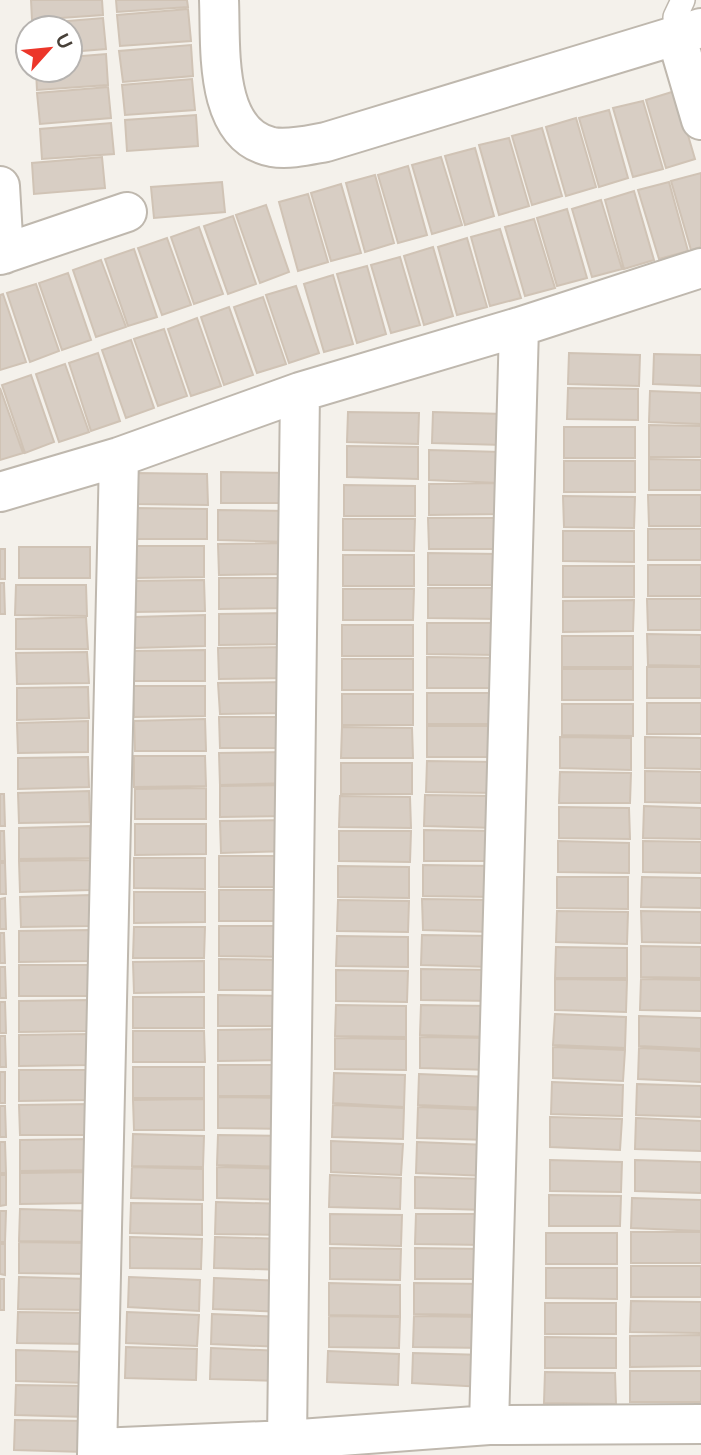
<svg xmlns="http://www.w3.org/2000/svg" width="701" height="1455" font-family="Raleway,sans-serif">
	<style>
		.building { fill: #d8cec4; stroke: #d0c3b5; stroke-width: 2 }
		.lines { fill: none; stroke-linecap: round; stroke-linejoin: round }
		.service-casing { stroke: #bfb8ae; stroke-width: 26 }
		.minor-casing { stroke: #bfb8ae; stroke-width: 42 }
		.service { stroke: #fff; stroke-width: 23 }
		.minor { stroke: #fff; stroke-width: 38 }
	</style>
	<rect width="100%" height="100%" fill="#f4f1eb"/>
	<!-- building -->
	<path class="building" d="M31,0H102L103,15L32,20Z
		M116,0H187L188,7L117,12Z
		M188,9L191,41L120,46L117,15Z
		M103,18L106,49L70,52V28H33V24Z
		M191,45L193,76L123,82L119,51Z
		M106,54L108,85L37,90L36,70H70V57Z
		M192,79L195,110L125,115L122,85Z
		M108,87L111,118L40,124L37,93Z
		M675,91L695,159L666,168L646,100Z
		M643,101L663,169L633,177L613,108Z
		M609,110L628,178L599,187L579,118Z
		M196,115L198,146L127,151L125,120Z
		M576,118L596,187L566,196L546,127Z
		M111,123L114,154L42,159L40,129Z
		M542,128L562,196L532,205L512,136Z
		M509,138L529,206L499,215L479,145Z
		M475,148L494,216L465,225L445,156Z
		M102,157L105,188L34,194L32,163Z
		M441,157L462,225L432,234L412,165Z
		M408,166L427,235L398,243L378,175Z
		M701,173V247L691,250L671,181Z
		M375,175L394,243L365,252L346,183Z
		M222,182L225,212L154,218L151,187Z
		M669,182L688,251L659,259L638,190Z
		M341,184L361,253L331,261L311,193Z
		M634,191L654,260L624,269L605,200Z
		M308,194L328,262L298,271L279,202Z
		M601,200L622,269L592,277L572,209Z
		M266,205L289,272L260,283L236,215Z
		M567,209L587,278L557,286L537,218Z
		M233,216L256,284L228,294L204,226Z
		M534,219L555,288L525,296L505,227Z
		M199,227L223,294L194,304L171,237Z
		M500,229L521,298L490,306L471,237Z
		M167,238L191,305L162,315L138,248Z
		M467,238L487,307L457,315L438,247Z
		M433,247L453,316L424,325L404,256Z
		M134,249L157,317L128,326L105,259Z
		M400,257L420,325L391,333L371,265Z
		M101,260L126,327L96,337L73,270Z
		M367,266L386,334L357,343L337,274Z
		M68,273L91,340L62,350L39,283Z
		M333,275L353,344L324,352L304,284Z
		M36,284L59,351L30,362L7,293Z
		M296,286L319,353L289,363L266,295Z
		M3,294L26,362L0,370V295Z
		M263,297L286,364L257,373L234,307Z
		M229,307L253,375L224,385L201,317Z
		M197,318L221,386L191,396L168,329Z
		M164,329L187,396L158,406L134,339Z
		M131,340L154,408L126,418L102,350Z
		M98,353L120,421L91,431L69,363Z
		M569,353L640,355L639,386L568,384Z
		M654,354L701,355V386L653,384Z
		M65,364L89,432L59,442L36,374Z
		M31,375L54,442L25,453L2,385Z
		M0,388L23,453L0,460Z
		M568,388L638,389V420L567,419Z
		M650,391L701,393V424L649,422Z
		M348,412L419,413L418,444L347,442Z
		M433,412L504,414L503,445L432,443Z
		M649,425L701,426V457H649Z
		M564,427H635V458H564Z
		M347,446L418,447V479L347,477Z
		M429,450L501,452L499,483L429,480Z
		M649,459L701,460V490H649Z
		M564,461H635V492H564Z
		M221,472L293,473V503H221Z
		M137,473L207,474L208,505L136,504Z
		M499,483L500,514L429,515V484Z
		M344,485L415,486V516H344Z
		M648,495H701V526H649Z
		M563,496L635,497L634,528L564,527Z
		M136,508L207,509V539H136Z
		M218,510L289,511L288,542L218,540Z
		M428,518H500L499,549H429Z
		M343,519H415L414,551L343,550Z
		M648,529H701V560H648Z
		M563,531H634V562L563,561Z
		M289,543V574L219,575L218,544Z
		M133,546H204V577L134,578Z
		M19,547H90V578H19Z
		M0,549H5V579H0Z
		M428,553L499,554V585H428Z
		M343,555H414V586H343Z
		M648,565H701V596H648Z
		M563,566H634V597H563Z
		M219,578H289L290,608L219,609Z
		M204,580L205,611L134,612L133,581Z
		M0,583H4L5,614H0Z
		M16,585H86L87,616L15,615Z
		M428,588H499V619L428,618Z
		M343,589H414L413,620H343Z
		M647,599H701V630H648Z
		M634,600L633,631L563,632V601Z
		M289,613L290,644L219,645V614Z
		M205,615V646L134,648V617Z
		M86,617L88,649H16V619Z
		M427,623H499L498,655L427,654Z
		M342,625H413V656H342Z
		M647,634L701,635V666L648,665Z
		M562,636H633V667H562Z
		M290,647V678L219,679L218,648Z
		M205,650V681H134L133,651Z
		M87,652L89,683L17,684L16,653Z
		M427,657L498,658V688H427Z
		M342,659H413V690H342Z
		M647,667H701V698H647Z
		M562,669H633V700H562Z
		M290,682V713L220,714L218,683Z
		M133,686H205V716L134,717Z
		M88,687L89,718L17,720V688Z
		M427,693H498V724H427Z
		M342,694H413V725H342Z
		M647,703H701V734H647Z
		M562,704H633V736L562,735Z
		M219,717H290V748H220Z
		M205,719L206,751H135L134,721Z
		M88,721V752L18,753L17,723Z
		M427,726H498V757H427Z
		M342,727L412,728L413,758H341Z
		M560,737L631,738V770L560,768Z
		M645,737L701,738V769L645,768Z
		M290,752L291,783L220,785L219,753Z
		M134,756H205L206,786L134,787Z
		M88,757L89,787L18,789V758Z
		M427,761L497,762V793L426,792Z
		M341,763H412V794H341Z
		M645,771L701,772V803L645,802Z
		M560,772L631,773L630,803H559Z
		M291,785V816L220,817V786Z
		M206,788V819H135V789Z
		M89,791L90,822L19,823L18,793Z
		M0,794H4L5,826H0Z
		M425,795L496,796L495,828L424,826Z
		M340,796L410,797L411,828L339,827Z
		M644,806L701,808V839L643,838Z
		M559,807L629,808L630,839L559,838Z
		M291,820V851L221,853L220,821Z
		M135,824H206V854L135,855Z
		M90,826V858L19,859V828Z
		M424,830L495,831V861H424Z
		M0,831H4L5,861H0Z
		M339,831H411L410,862L339,861Z
		M558,841L629,843V873L558,872Z
		M643,841L701,842V873L643,872Z
		M219,856H290V887H219Z
		M134,858H205V889L134,888Z
		M90,860L91,890L20,892L19,861Z
		M0,863H5L6,894H0Z
		M423,865L495,866L494,897L423,896Z
		M338,866L409,867V898L338,897Z
		M557,877H628V909L557,908Z
		M642,877L701,878V908L641,907Z
		M219,890H290V921H219Z
		M134,892H205V922L134,923Z
		M91,895V926L21,927L20,897Z
		M5,898L6,929H0V899Z
		M422,899L494,900L493,932L423,930Z
		M338,900L409,901L408,932L337,931Z
		M557,911L628,912L627,944L556,942Z
		M641,911L701,912V943L642,942Z
		M219,926H290V957L219,956Z
		M134,927H205L204,958H133Z
		M90,930V961L19,962V931Z
		M0,933H4L5,963H0Z
		M422,935L493,936L492,967L421,965Z
		M337,936L408,937V967L336,966Z
		M641,946L701,947V978L641,977Z
		M556,947L627,948V978H555Z
		M219,959L290,960V990H219Z
		M204,961V992L134,993L133,962Z
		M19,965H90V996H19Z
		M0,967H5L6,998H0Z
		M421,969L492,970L493,1001L421,1000Z
		M336,970L408,971L407,1002L336,1001Z
		M555,979L627,980L626,1012L555,1010Z
		M641,979L701,980V1011L640,1010Z
		M218,995L289,996V1026H218Z
		M133,997H204V1028H133Z
		M90,1000L91,1031L19,1032V1001Z
		M0,1002H5L6,1033H0Z
		M336,1005L406,1006V1037L335,1036Z
		M421,1005L491,1006V1037L420,1035Z
		M555,1014L626,1017L625,1048L553,1045Z
		M639,1016L701,1018V1049L639,1046Z
		M289,1029V1060L218,1061V1030Z
		M133,1031H204L205,1062H133Z
		M90,1034L91,1065L19,1066V1035Z
		M0,1036H5L6,1067H0Z
		M420,1037L491,1038V1070L420,1068Z
		M335,1038L406,1039V1070L335,1069Z
		M553,1047L625,1050L623,1081L553,1078Z
		M639,1048L701,1051V1082L638,1079Z
		M218,1065H289V1096H218Z
		M133,1067H204V1098H133Z
		M19,1070H90L91,1100L19,1101Z
		M0,1072H5V1103H0Z
		M334,1073L405,1075L404,1107L333,1103Z
		M419,1074L490,1077L489,1108L418,1105Z
		M552,1082L623,1085L622,1116L551,1114Z
		M637,1084L701,1086V1117L636,1115Z
		M218,1097L289,1098V1129L218,1128Z
		M204,1099V1130H134L133,1100Z
		M91,1104V1135H20L19,1105Z
		M333,1105L404,1108L403,1139L332,1137Z
		M0,1106H5L6,1137H0Z
		M418,1107L489,1110V1140L417,1138Z
		M550,1117L622,1119L620,1150L550,1147Z
		M636,1118L701,1121V1151L635,1149Z
		M133,1134L204,1136L203,1167L132,1166Z
		M218,1135L289,1136L288,1167L217,1165Z
		M91,1139V1170L20,1171V1140Z
		M331,1141L403,1144L401,1175L331,1172Z
		M0,1142H5L6,1173H0Z
		M417,1142L487,1145V1176L416,1173Z
		M550,1160L622,1162L621,1192L550,1191Z
		M635,1160L701,1162V1193L635,1191Z
		M132,1167L203,1169V1200L131,1198Z
		M217,1167L288,1169L287,1200L217,1198Z
		M91,1172V1203L20,1204V1173Z
		M0,1175H6V1205L0,1206Z
		M330,1175L401,1178L400,1209L329,1207Z
		M415,1177L487,1179L486,1210L415,1208Z
		M549,1195L621,1196L620,1226H549Z
		M632,1198L701,1200V1231L631,1228Z
		M216,1202L287,1204L286,1235L215,1234Z
		M131,1203L202,1204V1235L130,1233Z
		M20,1209L91,1211V1242L19,1241Z
		M0,1211H6L5,1242H0Z
		M330,1214L402,1215L401,1246L330,1244Z
		M416,1214H486V1245L415,1244Z
		M631,1232H701V1263H631Z
		M546,1233H617V1264H546Z
		M130,1237L202,1239L201,1269L130,1268Z
		M215,1237L286,1239V1270L214,1268Z
		M19,1242L90,1243V1274L19,1273Z
		M0,1244H5V1275L0,1274Z
		M330,1248L401,1249L400,1280L330,1279Z
		M415,1248L486,1249V1279H415Z
		M631,1266H701V1297H631Z
		M546,1268H617V1299L546,1298Z
		M19,1277L90,1279L89,1310L18,1309Z
		M129,1277L200,1280L199,1311L128,1307Z
		M214,1278L285,1281L284,1312L213,1309Z
		M0,1279H4V1310H0Z
		M329,1283L400,1285V1316L329,1315Z
		M414,1283L485,1284V1315L414,1314Z
		M631,1301L701,1302V1333L630,1332Z
		M545,1303H616V1334H545Z
		M18,1312L89,1313V1344L17,1343Z
		M127,1312L199,1315L197,1346L126,1343Z
		M212,1314L283,1317L282,1347L211,1344Z
		M329,1316L400,1317L399,1348L329,1347Z
		M414,1316L485,1317V1348L413,1347Z
		M701,1335V1366L630,1367V1336Z
		M545,1337L616,1338V1368H545Z
		M126,1347L197,1349L196,1380L125,1378Z
		M211,1348L282,1351L281,1381L210,1379Z
		M16,1350L88,1352L87,1383L16,1381Z
		M328,1351L399,1354L398,1385L327,1382Z
		M413,1353L484,1355L483,1387L412,1383Z
		M630,1371H701V1402H630Z
		M545,1372L615,1373L616,1404L544,1403Z
		M16,1385L87,1386L86,1417L15,1415Z
		M15,1420L86,1421L85,1452L14,1450Z"/>
	<g class="lines">
		<!-- service casing -->
		<g class="service-casing">
			<path id="service" d="M676,35L675,17L683,0"/>
		</g>
		<!-- minor casing -->
		<g class="minor-casing">
			<path id="minor" d="M219,0C221,46 213,135 272,147C290,150 309,145 326,142L701,28
				M676,35L701,120
				M0,186L4,254
				M0,255L127,212
				M0,492L119,457L300,392L519,327L701,268
				M489,1425L519,327
				M287,1440L300,392
				M98,1448L287,1440L489,1425L701,1424
				M97,1455L119,457"/>
		</g>
		<!-- service -->
		<use href="#service" class="service"/>
		<!-- minor -->
		<use href="#minor" class="minor"/>
	</g>
	<!-- north arrow -->
	<g transform="translate(49 49) rotate(63)"><circle r="33" fill="#ffffff" stroke="#b6b3b0" stroke-width="2"/>
	<path d="M0-5L12 26L0 18L-12 26Z" fill="#ec362a"/>
	<text y="-10" font-size="19" font-weight="bold" text-anchor="middle" fill="#484139">U</text>
	</g>
</svg>
